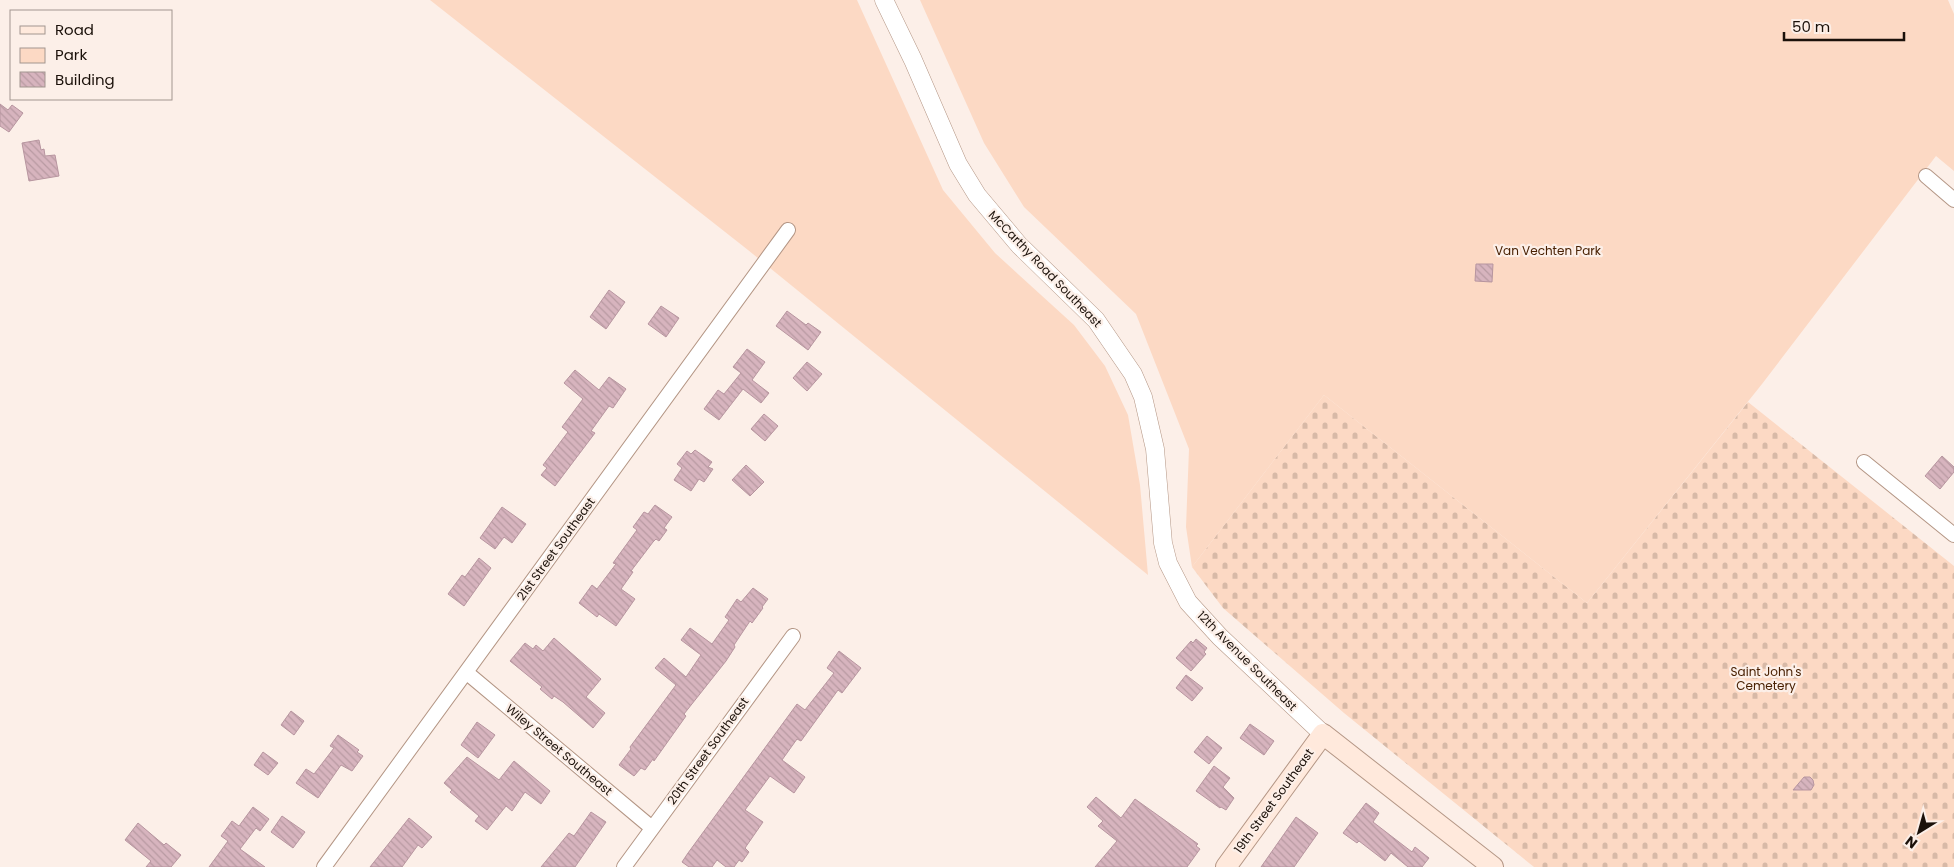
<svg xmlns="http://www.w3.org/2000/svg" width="1954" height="867" font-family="Poppins,sans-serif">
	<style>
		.cemetery { fill: url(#cemetery-stones) }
		.green { fill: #fcd9c4 }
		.building { fill: url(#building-back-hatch); stroke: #b7959f }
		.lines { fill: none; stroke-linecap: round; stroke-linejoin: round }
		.minor-casing { stroke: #b49685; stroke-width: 16 }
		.tertiary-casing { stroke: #b49685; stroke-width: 19 }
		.secondary-casing { stroke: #b49685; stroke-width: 22 }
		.minor { stroke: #fff; stroke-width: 14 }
		.tertiary { stroke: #fff; stroke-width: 18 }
		.secondary { stroke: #ffe9dc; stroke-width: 20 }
		.labels { text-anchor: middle; stroke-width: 4.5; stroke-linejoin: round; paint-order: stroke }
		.park-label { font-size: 12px; fill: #492103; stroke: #fcefe8 }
		.street-label { font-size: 12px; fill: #1b110a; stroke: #fcefe8 }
	</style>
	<defs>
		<pattern id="cemetery-stones" width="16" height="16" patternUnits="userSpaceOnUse" patternTransform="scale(1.25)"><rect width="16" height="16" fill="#fcd9c4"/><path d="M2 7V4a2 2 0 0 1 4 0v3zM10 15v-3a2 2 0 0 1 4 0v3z" fill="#d7b9a7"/></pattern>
		<pattern id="building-back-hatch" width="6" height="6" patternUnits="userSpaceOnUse" patternTransform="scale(1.25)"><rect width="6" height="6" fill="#d7b4be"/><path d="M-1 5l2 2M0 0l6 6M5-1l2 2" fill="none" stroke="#b89aa2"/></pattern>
	</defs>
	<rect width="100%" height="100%" fill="#fcefe8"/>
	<!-- cemetery -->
	<path class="cemetery" d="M1324,395L1587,603L1748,402L1954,566V867H1534L1344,713L1223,608L1192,567Z"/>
	<!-- green -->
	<path class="green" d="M430,0H857L943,190L995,253L1074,325L1105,366L1128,415L1140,485L1148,575L748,250Z
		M920,0H1948L1954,14V171L1936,156L1762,384L1587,603L1324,395L1192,567L1186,527L1189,449L1136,314L1024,207L984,143Z"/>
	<!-- building -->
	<path class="building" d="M0,104L8,110L12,105L23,113L9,132L0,126Z
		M39,140L41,150L44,149L45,156L55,155L59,176L29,181L22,143Z
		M1476,264H1493L1492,282L1475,281Z
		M609,290L625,302L606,329L590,317Z
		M661,306L679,318L666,337L648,324Z
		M787,311L806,325L808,323L821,332L808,350L776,326Z
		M747,349L765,362L752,380L769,393L761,403L743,389L719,420L704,409L718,390L724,394L741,373L733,367Z
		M807,362L822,374L807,391L793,378Z
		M575,370L599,390L609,377L626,389L613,408L609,406L591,431L595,433L555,486L541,475L547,468L543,465L568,432L562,427L583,399L564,383Z
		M764,414L778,426L765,441L751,429Z
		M695,450L712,462L708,467L713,469L704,482L699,479L691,491L674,480L682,468L677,464L687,451L691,454Z
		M1942,456L1954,467V472L1940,489L1925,476Z
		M746,465L764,482L750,496L732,480Z
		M655,505L672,517L664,528L667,530L659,541L656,539L653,542L631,571L633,572L621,589L635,599L616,626L599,614L597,617L579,603L592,585L597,589L616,564L613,563L637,530L633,527L644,512L648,514Z
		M502,507L526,524L512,543L504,537L495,549L480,538Z
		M479,558L491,568L464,606L448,594L462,575L465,577Z
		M753,588L768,599L762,607L763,608L752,623L750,621L734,645L735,647L726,661L684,714L686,716L654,761L653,759L645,770L641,768L634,776L619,765L631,749L630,747L676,685L655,668L664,658L686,677L701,655L681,640L690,628L712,644L729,620L725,617L737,599L741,602Z
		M554,638L601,679L586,697L605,713L593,728L563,702L554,696L552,699L540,689L542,687L510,661L525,643L533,649L536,645L543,651Z
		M1196,639L1207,648L1204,652L1206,654L1191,671L1176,658L1191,641L1193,643Z
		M839,651L861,668L842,693L838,690L801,741L797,739L782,760L805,777L794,793L770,776L745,810L763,822L745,848L749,852L742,862L739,860L734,867H726L717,860L712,867H689L682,862L688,853L797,704L805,710L834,673L827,668Z
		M1186,675L1203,688L1192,701L1176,688Z
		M291,711L304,721L294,735L281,725Z
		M477,722L495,735L478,758L461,745Z
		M1250,724L1274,741L1264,755L1240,738Z
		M338,735L359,750L357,752L363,756L352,771L341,765L318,798L296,783L306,769L314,774L334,748L330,746Z
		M1207,736L1222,748L1209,764L1194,752Z
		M263,752L278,763L268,775L254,765Z
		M467,757L499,780L514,761L550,791L541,804L525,792L512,811L506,806L487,830L475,821L479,816L450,792L452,790L444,783Z
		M1214,766L1230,778L1223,787L1234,798L1226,810L1221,807L1220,808L1196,791Z
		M1804,777H1810L1813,780L1814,785L1811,790H1793Z
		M1096,797L1121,818L1135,799L1198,844L1196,846L1200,849L1187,867H1095L1117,841L1098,826L1103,821L1087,807Z
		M1366,803L1379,813L1373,822L1412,852L1415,847L1429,858L1422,867H1408L1391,853L1385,861L1359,841L1357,843L1343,833Z
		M253,807L269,819L260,831L256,828L240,849L265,867H209L228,841L221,836L232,821L239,826Z
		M591,812L606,822L575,867H541L569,833L574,836Z
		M282,816L305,832L293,848L271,832Z
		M1296,817L1318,833L1294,867H1261Z
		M409,818L432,837L422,848L418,845L402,867H370Z
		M138,823L164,845L166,843L181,855L171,867H146L151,861L125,840Z"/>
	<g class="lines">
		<!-- minor casing -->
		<g class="minor-casing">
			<path id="minor" d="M1926,176L1954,200
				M1864,462L1954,535
				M466,672L652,828
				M324,867L788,230
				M624,867L793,636"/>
		</g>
		<!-- tertiary casing -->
		<g class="tertiary-casing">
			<path id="tertiary" d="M884,0L913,60L958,164L977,195L1019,245L1096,320L1133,374L1143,397L1155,449L1163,543L1168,563L1188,602L1220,637L1323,734"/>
		</g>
		<!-- secondary casing -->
		<g class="secondary-casing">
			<path id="secondary" d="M1226,867L1323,734L1493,867"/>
		</g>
		<!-- minor -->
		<use href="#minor" class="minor"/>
		<!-- tertiary -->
		<use href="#tertiary" class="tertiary"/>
		<!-- secondary -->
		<use href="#secondary" class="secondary"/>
	</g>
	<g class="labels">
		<!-- park labels -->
		<g class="park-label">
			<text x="1548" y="255">Van Vechten Park</text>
			<text x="1766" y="676">Saint John's<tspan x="1766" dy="14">Cemetery</tspan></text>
		</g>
		<!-- street labels -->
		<g class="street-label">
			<text transform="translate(1045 269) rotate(46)" y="4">McCarthy Road Southeast</text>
			<text transform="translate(556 549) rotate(-54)" y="4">21st Street Southeast</text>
			<text transform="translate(1247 661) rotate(45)" y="4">12th Avenue Southeast</text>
			<text transform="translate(559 750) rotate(40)" y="4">Wiley Street Southeast</text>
			<text transform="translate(708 751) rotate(-54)" y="4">20th Street Southeast</text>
			<text transform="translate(1274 801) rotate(-54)" y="4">19th Street Southeast</text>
		</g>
	</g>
	<!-- legend -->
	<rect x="10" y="10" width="162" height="90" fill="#fcefe8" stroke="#a2968f"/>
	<rect x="20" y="26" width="25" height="8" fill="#ffe9dc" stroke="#a2968f"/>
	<text x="55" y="35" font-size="15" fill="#1b110a">Road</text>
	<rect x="20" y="48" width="25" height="15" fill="#fcd9c4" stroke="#a2968f"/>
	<text x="55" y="60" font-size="15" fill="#1b110a">Park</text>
	<rect x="20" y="72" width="25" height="15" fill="url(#building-back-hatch)" stroke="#a2968f"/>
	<text x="55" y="85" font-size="15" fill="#1b110a">Building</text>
	<!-- north arrow -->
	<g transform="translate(1919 832) rotate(217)" stroke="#fcefe8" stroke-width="4" paint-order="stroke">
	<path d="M0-4L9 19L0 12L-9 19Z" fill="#1b110a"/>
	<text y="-8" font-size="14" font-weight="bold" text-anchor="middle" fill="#1b110a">N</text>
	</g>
	<!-- scale -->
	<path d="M1784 32v8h120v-8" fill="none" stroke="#1b110a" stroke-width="2.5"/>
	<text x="1792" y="32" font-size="15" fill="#1b110a" stroke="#fcefe8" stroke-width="4" paint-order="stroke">50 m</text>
</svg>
